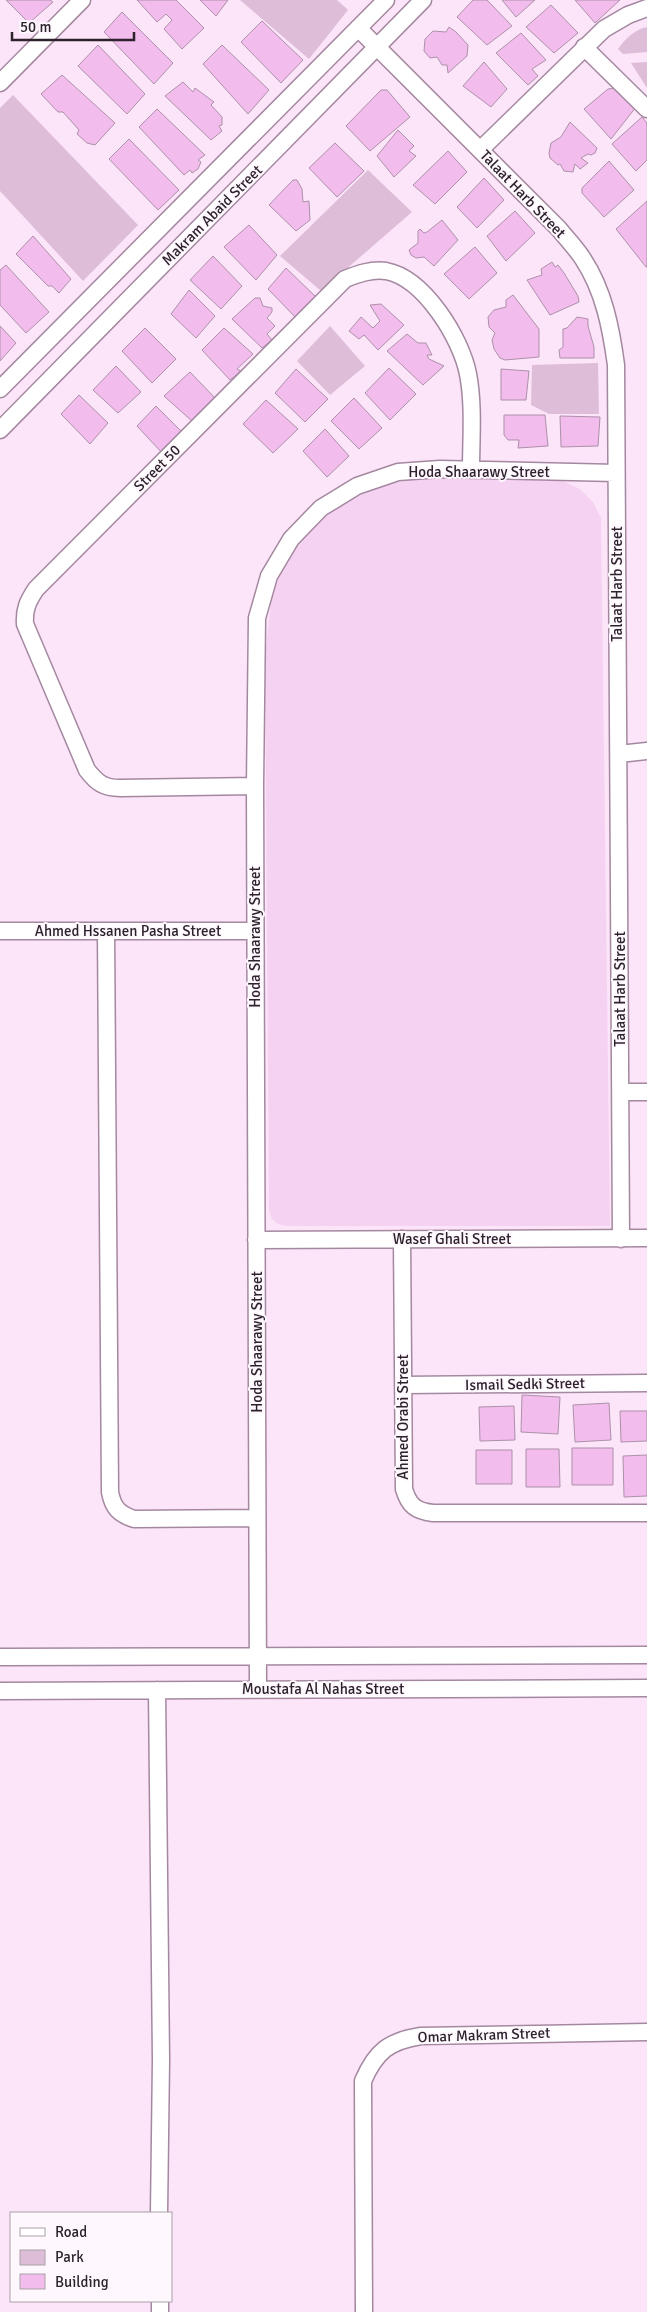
<svg xmlns="http://www.w3.org/2000/svg" width="647" height="2312" font-family="Signika,sans-serif">
	<style>
		.built { fill: #f6d2f2 }
		.green { fill: #debdd9 }
		.building { fill: #f2bcec; stroke: #ad91a9 }
		.lines { fill: none; stroke-linecap: round; stroke-linejoin: round }
		.minor-casing { stroke: #a488a0; stroke-width: 19 }
		.minor { stroke: #fff; stroke-width: 16 }
		.labels { text-anchor: middle; stroke-width: 4; stroke-linejoin: round; paint-order: stroke }
		.street-label { font-size: 15px; fill: #2d222c; stroke: #fef7fd }
	</style>
	<rect width="100%" height="100%" fill="#fce4f9"/>
	<!-- built -->
	<path class="built" d="M424,477L563,481L580,489L593,502L601,518L610,1226H286L278,1224L272,1219L269,1211L265,656L272,593L282,567L305,536L322,518L356,497L390,484Z"/>
	<!-- green -->
	<path class="green" d="M240,0H337L348,10L309,59Z
		M647,27V52L623,54L618,49C626,38 634,30 647,27Z
		M647,62V88L631,63Z
		M13,95L138,225L83,281L0,191V108Z
		M368,170L412,212L321,291L280,256Z
		M330,326L365,366L330,395L297,361Z
		M598,363L599,414H549L531,405L532,365Z"/>
	<!-- building -->
	<path class="building" d="M6,0H50L53,2L29,23Z
		M137,0H176L204,28L182,49L164,29L172,20L166,14L157,22Z
		M200,0H228L216,16Z
		M473,0H487L512,26L487,45L457,17Z
		M502,0H535L516,17Z
		M575,0H620L595,23Z
		M551,5L578,33L554,53L526,27Z
		M122,12L173,63L154,84L104,32Z
		M262,21L303,60L281,83L241,42Z
		M449,27L456,32L468,45L467,56L448,73L447,65H442L437,57L430,58L424,51L425,39L433,31L446,32Z
		M521,33L546,60L532,69L538,76L528,85L496,53Z
		M98,45L145,94L127,114L78,66Z
		M222,45L269,90L248,114L203,64Z
		M484,62L507,89L491,107L463,86Z
		M62,75L115,123L95,145L87,143L77,134L79,130L63,112H58L41,94Z
		M183,82L193,92L195,88L214,102L211,105L222,117V125L219,126L222,131L211,140L165,96Z
		M617,88L636,107L611,139L584,109L608,89Z
		M381,90H387L410,117L370,151L346,126Z
		M157,109L205,155L198,160L201,162L198,169L192,173L190,170L184,175L139,127Z
		M642,117L647,123V160L636,171L612,144Z
		M570,122L597,148L595,153L591,155L588,154L581,158L588,163L580,169L575,164L573,172L564,171L560,164L558,165L550,158L549,153L551,143L561,137Z
		M398,130L414,146L409,151L416,156L394,177L377,156Z
		M129,139L179,190L158,210L109,159Z
		M335,143L364,171L337,197L309,168Z
		M448,151L467,172L435,204L413,185Z
		M609,161L634,190L604,217L582,193V188Z
		M484,178L504,200L477,228L457,207Z
		M293,180H297L302,189L303,202L309,201L310,220L296,231L269,205Z
		M647,201V267H646L616,229Z
		M515,211L535,233L506,261L487,236Z
		M442,220L458,240L434,266L424,257L416,258L411,255L409,250L418,243V231L420,229L424,233L427,232Z
		M249,225L277,255L256,280L224,247Z
		M33,236L71,279L59,293L52,286H48L16,254Z
		M475,247L497,273L469,299L444,274Z
		M213,256L242,286L221,309L190,280Z
		M552,262L555,267L558,265L564,273L578,296L579,302L550,315L527,280L542,275L541,269Z
		M6,265L49,312L26,333L0,305V270Z
		M286,268L317,298L298,320L268,289Z
		M189,290L215,316L196,338L171,314Z
		M513,295L539,329V357L505,360L500,358L494,349L492,340L495,333L489,327L488,317L494,310L506,307V300Z
		M255,298H260L263,306L272,308V312L267,318L275,326L267,334L272,340L262,348L232,319Z
		M381,304L404,325L378,350L364,335L359,339L349,331L361,317L373,328L380,321L370,305Z
		M577,317L588,319V326L594,347V358H560L559,350L563,347V329L567,328Z
		M0,326L16,343L0,361Z
		M145,328L176,359L152,383L122,351Z
		M224,328L253,354L237,369L241,371L230,380L202,350Z
		M407,334L418,343H426L432,355H427L429,359L444,366L423,385L387,351Z
		M116,366L141,392L118,413L93,390Z
		M389,368L416,394L390,420L365,393Z
		M296,369L328,399L305,422L275,393Z
		M501,369L529,371L526,400H501Z
		M190,372L217,400L193,422L164,396Z
		M79,395L108,423L90,444L61,414Z
		M354,398L382,428L359,449L331,421Z
		M266,400L298,429L273,453L243,424Z
		M156,406L183,433L163,454L137,426Z
		M504,415H545L548,446L518,448L519,440H508L504,435Z
		M560,416L600,417L598,446L561,447Z
		M325,429L349,456L327,477L303,451Z
		M522,1395L560,1397L558,1434L521,1432Z
		M609,1403L611,1440L575,1442L573,1405Z
		M514,1406L515,1440L480,1441L479,1407Z
		M620,1411H647V1441L621,1442Z
		M572,1448H613V1485H572Z
		M526,1449H559L560,1487H526Z
		M476,1450H512V1484H476Z
		M647,1455V1496L624,1497L623,1456Z"/>
	<g class="lines">
		<!-- minor casing -->
		<g class="minor-casing">
			<path id="minor" d="M358,28L559,229C567,239 576,248 583,259C604,291 611,328 616,365L621,1239
				M584,47L647,109
				M0,83L82,0
				M480,150L604,29L628,15L647,8
				M0,389L386,0
				M0,430L423,0
				M619,754L647,751
				M255,786L120,788C104,788 97,783 87,770L25,624C24,609 28,601 36,589L345,279C358,274 371,269 386,271C424,278 461,338 468,374C474,405 471,439 471,470
				M0,931H255
				M106,931L110,1492C113,1508 119,1514 134,1519L257,1518
				M621,1092H647
				M402,1239L404,1489C409,1506 416,1511 433,1513H647
				M256,1240L647,1238
				M403,1385L647,1383
				M0,1657L647,1655
				M258,1689L255,786L257,618L269,576L291,539L321,508L357,486L398,472L440,469L616,473
				M157,1690L161,2060L159,2213
				M0,1691L647,1688
				M160,2301V2312
				M364,2312L363,2081C376,2051 389,2041 421,2036L647,2032"/>
		</g>
		<!-- minor -->
		<use href="#minor" class="minor"/>
	</g>
	<g class="labels">
		<!-- street labels -->
		<g class="street-label">
			<text transform="translate(523 194) rotate(46)" y="5">Talaat Harb Street</text>
			<text transform="translate(212 215) rotate(-45)" y="5">Makram Abaid Street</text>
			<text transform="translate(157 468) rotate(-45)" y="5">Street 50</text>
			<text x="479" y="477">Hoda Shaarawy Street</text>
			<text transform="translate(617 584) rotate(-90)" y="5">Talaat Harb Street</text>
			<text x="128" y="936">Ahmed Hssanen Pasha Street</text>
			<text transform="translate(255 937) rotate(-90)" y="5">Hoda Shaarawy Street</text>
			<text transform="translate(620 989) rotate(-90)" y="5">Talaat Harb Street</text>
			<text x="452" y="1244">Wasef Ghali Street</text>
			<text transform="translate(257 1342) rotate(-90)" y="5">Hoda Shaarawy Street</text>
			<text transform="translate(525 1384) rotate(-1)" y="5">Ismail Sedki Street</text>
			<text transform="translate(403 1417) rotate(-90)" y="5">Ahmed Orabi Street</text>
			<text x="323" y="1694">Moustafa Al Nahas Street</text>
			<text transform="translate(484 2035) rotate(-2)" y="5">Omar Makram Street</text>
		</g>
	</g>
	<!-- legend -->
	<rect x="10" y="2212" width="162" height="90" fill="#fef7fd" stroke="#aaa2a9"/>
	<rect x="20" y="2228" width="25" height="8" fill="#ffffff" stroke="#aaa2a9"/>
	<text x="55" y="2237" font-size="15" fill="#2d222c">Road</text>
	<rect x="20" y="2250" width="25" height="15" fill="#debdd9" stroke="#aaa2a9"/>
	<text x="55" y="2262" font-size="15" fill="#2d222c">Park</text>
	<rect x="20" y="2274" width="25" height="15" fill="#f2bcec" stroke="#aaa2a9"/>
	<text x="55" y="2287" font-size="15" fill="#2d222c">Building</text>
	<!-- scale -->
	<path d="M12 32v8h122v-8" fill="none" stroke="#2d222c" stroke-width="2.5"/>
	<text x="20" y="32" font-size="15" fill="#2d222c" stroke="#fef7fd" stroke-width="4" paint-order="stroke">50 m</text>
</svg>
